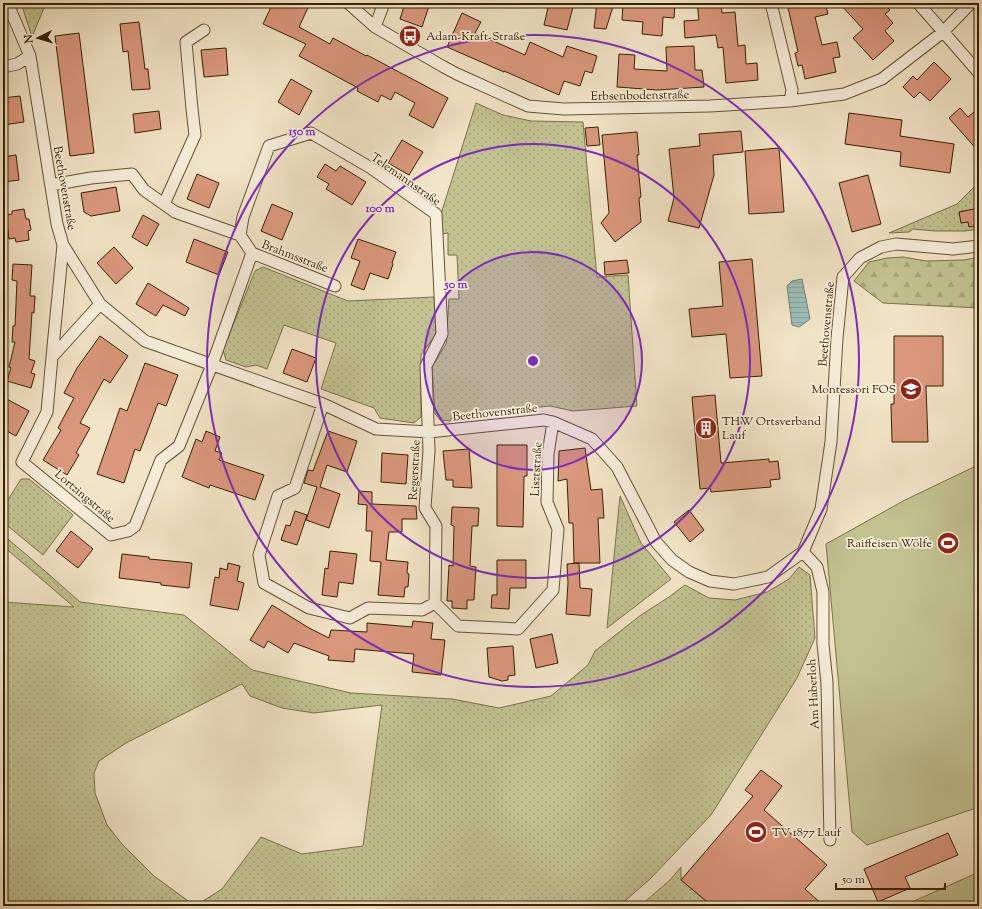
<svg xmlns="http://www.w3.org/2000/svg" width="982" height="909" font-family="'Sorts Mill Goudy',serif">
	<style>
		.grass { fill: url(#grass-dots); stroke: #7c7248; fill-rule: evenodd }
		.forest { fill: url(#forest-firs); stroke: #7c7248 }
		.pitch { fill: #c2c291; stroke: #7c7248 }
		.water { fill: url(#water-rules); stroke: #747f6f }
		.building { fill: #db987e; stroke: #372100 }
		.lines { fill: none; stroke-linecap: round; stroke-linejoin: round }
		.minor-casing { stroke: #665232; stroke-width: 13 }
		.minor { stroke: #f7eedb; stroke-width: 11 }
		.ring { fill: none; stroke: #7b2cbf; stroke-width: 2 }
		.labels { text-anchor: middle; stroke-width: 3.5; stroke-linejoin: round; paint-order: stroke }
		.poi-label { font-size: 12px; fill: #372100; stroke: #f7eedb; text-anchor: start }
		.street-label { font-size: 12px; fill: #372100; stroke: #f7eedb }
		.centre { fill: #7b2cbf; stroke: #f7eedb; stroke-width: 2 }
		.ring-label { font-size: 12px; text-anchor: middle; font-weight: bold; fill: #7b2cbf; stroke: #f7eedb; stroke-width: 3.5; stroke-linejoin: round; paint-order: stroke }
	</style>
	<defs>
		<pattern id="grass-dots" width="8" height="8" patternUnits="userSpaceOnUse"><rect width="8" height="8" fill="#c2c291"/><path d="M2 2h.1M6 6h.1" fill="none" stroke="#a7a67b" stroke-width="1.8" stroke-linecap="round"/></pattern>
		<pattern id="forest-firs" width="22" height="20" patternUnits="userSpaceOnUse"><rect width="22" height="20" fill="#c2c291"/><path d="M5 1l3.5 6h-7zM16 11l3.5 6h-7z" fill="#a7a67b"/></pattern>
		<pattern id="water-rules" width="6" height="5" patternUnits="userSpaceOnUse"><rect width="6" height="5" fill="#9cbeb9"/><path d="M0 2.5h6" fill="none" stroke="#87a39d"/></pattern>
	</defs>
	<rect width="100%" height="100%" fill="#f2e5c7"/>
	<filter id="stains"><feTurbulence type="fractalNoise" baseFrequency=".005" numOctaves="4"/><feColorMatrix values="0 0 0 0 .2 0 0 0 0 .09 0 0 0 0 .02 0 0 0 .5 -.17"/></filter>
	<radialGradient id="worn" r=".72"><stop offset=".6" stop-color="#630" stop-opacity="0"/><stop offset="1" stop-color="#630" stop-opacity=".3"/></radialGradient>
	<!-- grass -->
	<path class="grass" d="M21,3H46L32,37L22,6Z
		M476,103L503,115L531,121L583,122L597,277L628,275L637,406L573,411L550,406L455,415L450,421L440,420L435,414L432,367L446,344L449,299H459L457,255H448V233L442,234L441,214Z
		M979,182V229L965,231H935L913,229L909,232L889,233L957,204Z
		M263,267L348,301L434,297L436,334L421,355V417L414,423L380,418L374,408L321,389L336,343L284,325L267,369L256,365L246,367L226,360L223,350L255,271Z
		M21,479H29L73,515L43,555L3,522V508Z
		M620,496L641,543L671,579L607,628Z
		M3,535L28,556L80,602L184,615L252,670L351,693L452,699L499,708L551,696L588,665L595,651L641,615L669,597L685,585L709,598L735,600L767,592L789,579L799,567L810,575L815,638L797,678L711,815L650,879L619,906H3V602L74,607L3,546ZM242,684L250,696L282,708L314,713L382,705L363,846L302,854L261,837L222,889L195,906L154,876L122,844L107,825L95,793L94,773L99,761L126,743Z
		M681,867V880L712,906H640L670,880Z"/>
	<!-- forest -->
	<path class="forest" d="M903,257L926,261L964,260L979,257V308L883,303L854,281L869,262L887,258Z"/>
	<!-- pitch -->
	<path class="pitch" d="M976,466H979V807L867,845L852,832L826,544L905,500Z
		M979,872V906H903Z"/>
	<!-- water -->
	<path class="water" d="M802,279L810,319L799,327L792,325L787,286L792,281Z"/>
	<!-- building -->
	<path class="building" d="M273,3H310L299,27L330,44L333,38L366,56L367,55L448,98L433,128L409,115L415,103L395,92L391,100L381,95L378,102L357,91L358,88L299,56L306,44L263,24Z
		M405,3H430L422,27L400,19Z
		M549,3H574L567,30L544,25Z
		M597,3H614L606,29L594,28Z
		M623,3H675L674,18L663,17L662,36L642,34L643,22L622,20Z
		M697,3H721L722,13L735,12L738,46L745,45L746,64L757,63L758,80L726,83L723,47L718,48L716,35L685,38L684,21L699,20Z
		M787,3H825L828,14L815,17L822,45L837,42L840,57L833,58L836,72L805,79L802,65L798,66L795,53L798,52Z
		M839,3H884L890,10L885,14L893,23L885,31L894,41L873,60L853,38L863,29Z
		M462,13L481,22L475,33L525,55L530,42L563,57L567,46L597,56L592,73L585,71L580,86L564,81L559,95L504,71V72L447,47Z
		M139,22L145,69H148L150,89L132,90L128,51L123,52L120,24Z
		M79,33L94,153L70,156L55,36Z
		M694,46L695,70H702L704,87L657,90L617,87L619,54L635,55L634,69L667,71L666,47Z
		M226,48L228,75L204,77L201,50Z
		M934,62L951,79L930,101L920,92L914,98L903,87L913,76L917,80Z
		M291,79L312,91L299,115L278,102Z
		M20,96L24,122L3,125V98Z
		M960,108L968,117L979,108V152L949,118Z
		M159,111L161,129L135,133L133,114Z
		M849,113L902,120L900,136L954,144L950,173L900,166L901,152L845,144Z
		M598,127L600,145L587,146L585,128Z
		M741,131L743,152L713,155L714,175L699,228L668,221L674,198L669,149L700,146L699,134Z
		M637,132L639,155H637L641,197L639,198L641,222L615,242L601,223L609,213L602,135Z
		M402,140L423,152L409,175L388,163Z
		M779,148L784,212L749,214L745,151Z
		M16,155L19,180L4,182L3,157Z
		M325,164L336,171L340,166L366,182L352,205L326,189L329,184L317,177Z
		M197,174L219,183L209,208L187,199Z
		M868,175L881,224L852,232L839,183Z
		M116,187L120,211L91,216L84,212L81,193Z
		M272,204L293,213L282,240L261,231Z
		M979,208V225L969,227L968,222L961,223L959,212Z
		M24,209L26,219H29L31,230L28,231L29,240L16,242L15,238L9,239L6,215L12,214V211Z
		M143,215L159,224L147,246L132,237Z
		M194,239L228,252L219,275L186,262Z
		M358,239L396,252L392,263L393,264L388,279L370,273L364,290L351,285L360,261L351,258Z
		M114,247L133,268L116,284L97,263Z
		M752,259L762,376L730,378L726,334L692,337L689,309L723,306L719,262Z
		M627,260L629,273L605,275L604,262Z
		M13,264L32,265L30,296H35L34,313L32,312L29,359L35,361L31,373L35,374L31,388L7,381L11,368L9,367L15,342H12L13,326H15L17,281L12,280Z
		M148,283L189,308L185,316L163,305L156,316L136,304Z
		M100,336L128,356L110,383L104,379L80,423L90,428L76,453L79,455L67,475L43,460L61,430L58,428L74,398L64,393L77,368Z
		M894,336H943V386H926L928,442H892L891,404H894Z
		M292,349L316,358L307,382L283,373Z
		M145,363L178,375L166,406L158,403L140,451L135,449L124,483L97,474L120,408L127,411Z
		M715,395L721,463L769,459V462L778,461L780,479L770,480L771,487L711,492L710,488L700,489L692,397Z
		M3,397L29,411L16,436L3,429Z
		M206,431L220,437L215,451L222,453L219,460L264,475L255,500L210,485L209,488L182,477L196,439L202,442Z
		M328,431L357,441L347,472L327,465L320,487L340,494L329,528L306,520L317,487L304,483L308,470L313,471Z
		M497,445H527V476H524L523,527L497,526Z
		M585,448L591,490L602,489L604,518H598L600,563H574L573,523H569L567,479L558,481L559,451Z
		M469,449L472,488L453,487V480H446L443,451Z
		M382,453L408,455L406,484L381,482Z
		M359,491L372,492V504L416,506L417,519H402V532H389L386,560L408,562L407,573L409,574L408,587H405L404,597L378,595L381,562L370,561L372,531H366L367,505L358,504Z
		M452,507L479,508L478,526H472L470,566L476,567L474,600H467V609L452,608V601H447L449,565L453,566L454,526L451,525Z
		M689,510L704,530L690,542L674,522Z
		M295,511L307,515L297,545L281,540L286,525L290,526Z
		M71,531L93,549L78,568L56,551Z
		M330,551L357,554L353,584L339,582L337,597L322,595L325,568L328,569Z
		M122,554L149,557V559L192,563L189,588L161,585V583L119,578Z
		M497,560H526V588H510L509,609L491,608L492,595H497Z
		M228,563L240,566L237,581L244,583L238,610L210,605L215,577L219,578L220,568L227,570Z
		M579,563L580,588L592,589L590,616L566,614L568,583L567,564Z
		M272,605L309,628L329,638L331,630L367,632V623L412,627L413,621L433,623L431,639L445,640L441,675L412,672L414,654L355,649L354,662L328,660L329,656L294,643L288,653L268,641L264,648L250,640Z
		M552,634L558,663L536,668L530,639Z
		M513,646L515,675L508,676V680L502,681L489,677L487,648Z
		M761,770L782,786L764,810L827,865L805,889L824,906H712L681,880L753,796L745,790Z
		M948,833L958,855L905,877L910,888L878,902L864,869Z"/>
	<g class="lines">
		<!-- minor casing -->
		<g class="minor-casing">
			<path id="minor" d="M4,3L10,9L30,56L57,224L63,245L100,304L145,341L323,404L376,429L429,432L544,420L553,422L592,439L617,467L656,542L672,560L689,572L710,581L734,584L768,577L803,552L821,509L831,442L837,338L843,277L860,258L881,247L896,244L953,249L979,246
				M348,3L375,27L442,66L457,74L528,106L564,109L710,106L790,101L844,94L882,79L943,32L971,3
				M771,3L792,90L790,101
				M918,3L979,73
				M375,27L384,3
				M3,67L17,64L30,56
				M51,185L91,178L132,174L144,190L175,212L240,235L252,253L335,286
				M164,204L195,135L192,109L186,42L204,30
				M240,235L243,217L269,146L311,133L371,168L436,214L442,334L426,366L429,451L425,508L436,526L435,603
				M100,304L52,357L47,412L22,462L111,535L128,531L135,526L161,460L179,446L212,365L252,253
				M52,357L63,245
				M323,404L295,488L278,496L259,555L264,583L309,608L350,618L368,608L422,610L435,603L458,626L518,629L553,590L558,529L547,502L548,454L553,422
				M803,552L817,567L823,592V644L827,683L830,840"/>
		</g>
		<!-- minor -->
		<use href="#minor" class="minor"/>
	</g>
	<!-- distance rings -->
	<circle cx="533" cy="361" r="109" fill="#7b2cbf" fill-opacity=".12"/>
	<g class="ring">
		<circle cx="533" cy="361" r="109"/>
		<circle cx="533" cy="361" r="217"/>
		<circle cx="533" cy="361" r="326"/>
	</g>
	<!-- icons -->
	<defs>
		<g id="bus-disc" transform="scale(1.15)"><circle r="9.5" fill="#8f2418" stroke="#f7eedb"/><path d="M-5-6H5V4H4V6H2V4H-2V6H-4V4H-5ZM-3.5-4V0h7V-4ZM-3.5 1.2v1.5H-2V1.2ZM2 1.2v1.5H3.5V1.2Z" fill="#fff"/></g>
		<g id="school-disc" transform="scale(1.15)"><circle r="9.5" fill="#8f2418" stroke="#f7eedb"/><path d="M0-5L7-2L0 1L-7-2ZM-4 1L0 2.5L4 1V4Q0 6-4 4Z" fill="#fff"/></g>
		<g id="building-disc" transform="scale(1.15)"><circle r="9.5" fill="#8f2418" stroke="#f7eedb"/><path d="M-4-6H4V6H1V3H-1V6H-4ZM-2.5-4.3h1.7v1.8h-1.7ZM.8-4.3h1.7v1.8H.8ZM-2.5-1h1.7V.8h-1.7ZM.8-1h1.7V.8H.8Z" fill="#fff"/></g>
		<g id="stadium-disc" transform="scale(1.15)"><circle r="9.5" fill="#8f2418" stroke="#f7eedb"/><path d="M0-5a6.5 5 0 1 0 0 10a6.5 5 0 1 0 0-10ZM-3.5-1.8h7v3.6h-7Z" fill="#fff"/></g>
	</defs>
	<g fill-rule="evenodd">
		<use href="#bus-disc" x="410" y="36"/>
		<use href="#school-disc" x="911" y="389"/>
		<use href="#building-disc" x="706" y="428"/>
		<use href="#stadium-disc" x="948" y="543"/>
		<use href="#stadium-disc" x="756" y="832"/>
	</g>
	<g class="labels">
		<!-- poi labels -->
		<g class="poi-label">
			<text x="426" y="40">Adam-Kraft-Straße</text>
			<text x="896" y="393" text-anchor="end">Montessori FOS</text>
			<text x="722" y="425">THW Ortsverband<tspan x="722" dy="14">Lauf</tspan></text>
			<text x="932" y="547" text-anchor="end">Raiffeisen Wölfe</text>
			<text x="772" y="836">TV 1877 Lauf</text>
		</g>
		<!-- street labels -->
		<g class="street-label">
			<text transform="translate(640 95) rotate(-1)" y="4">Erbsenbodenstraße</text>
			<text transform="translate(406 179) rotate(35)" y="4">Telemannstraße</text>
			<text transform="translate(65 188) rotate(80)" y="4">Beethovenstraße</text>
			<text transform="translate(295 256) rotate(21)" y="4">Brahmsstraße</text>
			<text transform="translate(826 324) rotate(-85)" y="4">Beethovenstraße</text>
			<text transform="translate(495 412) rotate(-6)" y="4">Beethovenstraße</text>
			<text transform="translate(536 469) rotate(-87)" y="4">Lisztstraße</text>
			<text transform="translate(414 470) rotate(-87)" y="4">Regerstraße</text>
			<text transform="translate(85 496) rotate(40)" y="4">Lortzingstraße</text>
			<text transform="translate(813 694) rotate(-93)" y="4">Am Haberloh</text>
		</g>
	</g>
	<circle cx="533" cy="361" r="6" class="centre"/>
	<g class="ring-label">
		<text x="302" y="135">150 m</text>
		<text x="380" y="212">100 m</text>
		<text x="456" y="288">50 m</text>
	</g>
	<!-- margin -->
	<rect width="982" height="909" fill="none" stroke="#f2e5c7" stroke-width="16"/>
	<rect x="4" y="4" width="974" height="901" fill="none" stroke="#372100" stroke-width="2"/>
	<rect x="8" y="8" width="966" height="893" fill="none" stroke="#372100"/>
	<!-- north arrow -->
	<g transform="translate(38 38) rotate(265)" stroke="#f7eedb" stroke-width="3" paint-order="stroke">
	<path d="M0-3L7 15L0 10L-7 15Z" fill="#372100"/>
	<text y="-6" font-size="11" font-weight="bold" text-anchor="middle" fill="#372100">N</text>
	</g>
	<!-- scale -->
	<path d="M836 883v6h109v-6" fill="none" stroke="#372100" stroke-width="2"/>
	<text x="842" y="883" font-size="12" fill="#372100" stroke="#f7eedb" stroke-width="3" paint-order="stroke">50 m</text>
	<rect width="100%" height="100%" filter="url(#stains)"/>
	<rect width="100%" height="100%" fill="url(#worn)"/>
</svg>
